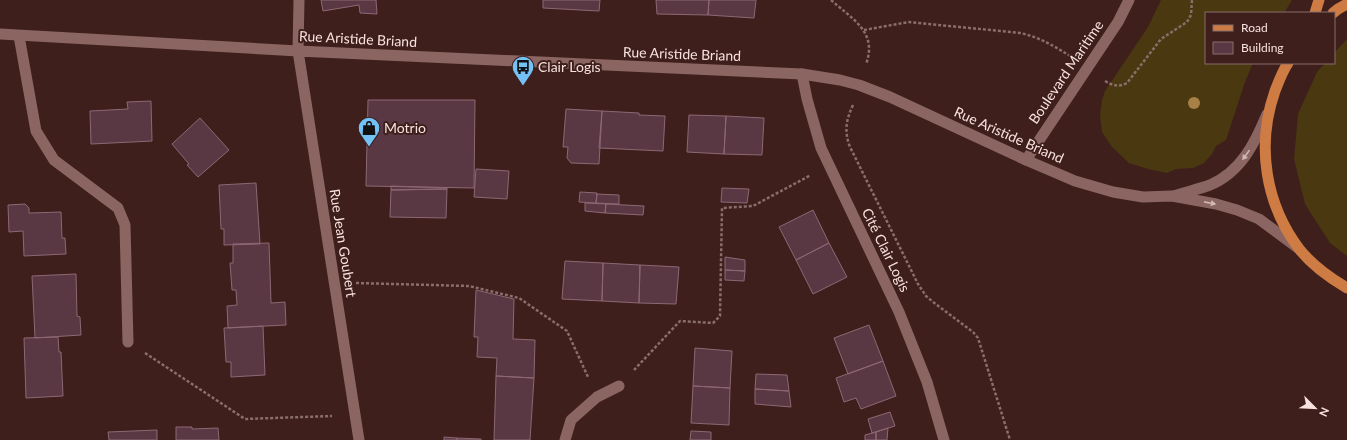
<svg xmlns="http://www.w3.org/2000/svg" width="1347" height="440" font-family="Lato,sans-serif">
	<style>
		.grass { fill: #4a3810 }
		.building { fill: #593844; stroke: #8d6874 }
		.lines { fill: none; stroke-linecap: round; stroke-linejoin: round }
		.path { stroke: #896e6b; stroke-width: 2.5; stroke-dasharray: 3 2; stroke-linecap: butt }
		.minor { stroke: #8b6561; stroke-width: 11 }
		.tertiary { stroke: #8b6561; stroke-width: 11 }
		.secondary { stroke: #8b6561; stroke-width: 11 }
		.primary { stroke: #ce7c43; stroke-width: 11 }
		.tree { fill: #a88046 }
		.oneway { fill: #d2b6b3 }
		.labels { text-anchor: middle; stroke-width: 4; stroke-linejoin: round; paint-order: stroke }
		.street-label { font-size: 14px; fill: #f8e2df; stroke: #3e1f1c }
		.poi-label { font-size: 14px; fill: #f8e2df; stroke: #3e1f1c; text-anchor: start }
	</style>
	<rect width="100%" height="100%" fill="#3e1f1c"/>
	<!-- grass -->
	<path class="grass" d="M1161,0H1292L1284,13H1206V63H1253L1245,82L1226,140L1216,146L1212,154L1204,163L1193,168L1176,169L1167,173L1148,169L1129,163L1112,147L1102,132L1100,115L1102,100L1105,91L1148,27Z
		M1347,39V256L1330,243L1305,204L1294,159L1298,114L1317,72L1325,63H1334V53Z"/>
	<!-- building -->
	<path class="building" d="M321,0H376L377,14L360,13L359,5L323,11Z
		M543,0H600L599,11L543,8Z
		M656,0H709L708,15L657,14Z
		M709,0H756L754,18L708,15Z
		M368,100H475L474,188L366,186Z
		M151,101L152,141L91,144L90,111L128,109L127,102Z
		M566,109L602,111L599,164L571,163L567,158L568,147H563Z
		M602,111L639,113V115L665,116L663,151L599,148Z
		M689,115L726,116L724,154L687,152Z
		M726,116L764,118L762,155L724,154Z
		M200,118L229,150L198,177L187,165L189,164L172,144Z
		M476,169L509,171L507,199L474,197Z
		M256,183L260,244L224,245V229H221L219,185Z
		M391,186L447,188V189L391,190Z
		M722,188L749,189L747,203L721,202Z
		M447,189L446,218L390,217L391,190Z
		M580,192L597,193L596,203L579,202Z
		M597,194L619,195V204L596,203Z
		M585,203L606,204L605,213L585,211Z
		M25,204L29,208V213L61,212L62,238H65L66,254L24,256L23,231L9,232L8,205Z
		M606,204L644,206L643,215L605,213Z
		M813,210L829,243L796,260L779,227Z
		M269,243L271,303L285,302L286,325L228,328L227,306L237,305L236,290H232L230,263H233V244Z
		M829,243L847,277L813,294L796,260Z
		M725,257L745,260V271L725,270Z
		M565,261L603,263L602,301L562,299Z
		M603,263L640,265L639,303L602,301Z
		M640,265L679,267L676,304L639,303Z
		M725,270L745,271L744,281L725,280Z
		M76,274L77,316L80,317L81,335L35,338L32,276Z
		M476,290L514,299L513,339L535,340L534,378L496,376L497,358L477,357L478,337H474Z
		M869,325L883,361L848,374L834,338Z
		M263,326L265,375L231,377V362H226L224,328Z
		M58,337L59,352H61L63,396L26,398L24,338Z
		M695,348L732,351L730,388L693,386Z
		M883,361L896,396L861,409L856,398L844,402L836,378Z
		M756,374L787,375L789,391L755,389Z
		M496,376L534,378L530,440H494Z
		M693,386L730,388L729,425L691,423Z
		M755,389L789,391L791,407L755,404Z
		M890,412L895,426L872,433L868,419Z
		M176,427H192V429L218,428L219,440H176Z
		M888,428L887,440H876V432Z
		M157,430V440H109L108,432Z
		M691,431L711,432V440H690Z
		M876,432V440H865V435Z
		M444,437L457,438V440H444Z
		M457,438L481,439V440H457Z"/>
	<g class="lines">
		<!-- path -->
		<path class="path" d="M831,0C852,19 878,32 866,64
			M864,30L909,22L1020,33C1039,37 1054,46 1070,56
			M1105,81C1113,86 1119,87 1127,83L1161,39L1187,22L1191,15L1192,0
			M853,105C846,120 844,131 850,147L918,284L926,296L933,302L973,332L978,338L1010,440
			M356,283L469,286L519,298L567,331L588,377
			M145,353L245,419L332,416
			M634,370L680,321L713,323L720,316L722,208L753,206L811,175"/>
		<!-- minor -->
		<path class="minor" d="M19,36L36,131L54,160L118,208L125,225L128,342
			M802,74L807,99L821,148L899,312L927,382L944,440
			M565,440L571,420L597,397L619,386"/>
		<!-- tertiary -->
		<path class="tertiary" d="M298,51L299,0
			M1026,160L1118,22L1129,0"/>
		<!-- secondary -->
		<path class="secondary" d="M0,34L298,51L802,74L840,80L859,85L890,97L1026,160L1075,181L1113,192L1143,197L1172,196L1216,204L1237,210L1259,219L1298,248
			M298,51L359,440
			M1174,196C1186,192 1199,189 1210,185C1241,172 1255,143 1267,114"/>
		<!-- primary -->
		<path class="primary" d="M1315,13L1319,0
			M1333,13L1338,9L1347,4
			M1288,63C1282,72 1279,81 1275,91C1256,145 1265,204 1300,250C1313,266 1330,278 1347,288"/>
	</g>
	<!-- trees -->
	<circle class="tree" cx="1194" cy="103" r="6"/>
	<!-- one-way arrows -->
	<defs><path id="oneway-solid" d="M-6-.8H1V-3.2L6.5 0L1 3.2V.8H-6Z"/></defs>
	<g class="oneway">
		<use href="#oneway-solid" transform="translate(1246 155) rotate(126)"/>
		<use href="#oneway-solid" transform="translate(1210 203) rotate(11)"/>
	</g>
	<!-- icons -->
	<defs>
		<g id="bus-pin" transform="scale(1.15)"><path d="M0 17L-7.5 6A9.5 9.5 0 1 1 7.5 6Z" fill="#73c1f5" stroke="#3e1f1c"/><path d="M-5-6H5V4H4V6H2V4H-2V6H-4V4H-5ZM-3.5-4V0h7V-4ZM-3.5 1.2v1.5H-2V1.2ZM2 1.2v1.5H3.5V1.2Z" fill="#111"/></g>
		<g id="shop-pin" transform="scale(1.15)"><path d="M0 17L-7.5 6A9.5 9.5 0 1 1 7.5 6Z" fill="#73c1f5" stroke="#3e1f1c"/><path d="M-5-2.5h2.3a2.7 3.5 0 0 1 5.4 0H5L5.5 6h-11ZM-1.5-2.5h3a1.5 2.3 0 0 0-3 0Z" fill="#111"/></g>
	</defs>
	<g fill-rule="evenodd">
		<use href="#bus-pin" x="523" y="67"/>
		<use href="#shop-pin" x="369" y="128"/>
	</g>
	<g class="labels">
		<!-- street labels -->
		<g class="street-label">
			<text transform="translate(358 39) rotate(3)" y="5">Rue Aristide Briand</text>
			<text transform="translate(682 54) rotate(2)" y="5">Rue Aristide Briand</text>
			<text transform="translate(1066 72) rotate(-56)" y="5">Boulevard Maritime</text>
			<text transform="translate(1009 135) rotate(24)" y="5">Rue Aristide Briand</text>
			<text transform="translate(343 243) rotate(81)" y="5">Rue Jean Goubert</text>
			<text transform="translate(886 250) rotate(64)" y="5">Cité Clair Logis</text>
		</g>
		<!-- poi labels -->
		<g class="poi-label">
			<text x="538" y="72">Clair Logis</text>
			<text x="384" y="133">Motrio</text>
		</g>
	</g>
	<!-- legend -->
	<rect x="1205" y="12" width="130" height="52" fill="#3e1f1c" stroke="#886d6a"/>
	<rect x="1213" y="25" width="20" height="6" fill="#ce7c43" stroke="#886d6a"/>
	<text x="1241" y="32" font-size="12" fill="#f8e2df">Road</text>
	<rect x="1213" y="42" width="20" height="12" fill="#593844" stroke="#886d6a"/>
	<text x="1241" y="52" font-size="12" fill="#f8e2df">Building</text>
	<!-- north arrow -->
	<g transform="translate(1315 408) rotate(114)" stroke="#3e1f1c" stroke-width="3" paint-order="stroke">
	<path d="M0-3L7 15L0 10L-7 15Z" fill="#f8e2df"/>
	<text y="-6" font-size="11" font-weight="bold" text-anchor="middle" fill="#f8e2df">N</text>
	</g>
</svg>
